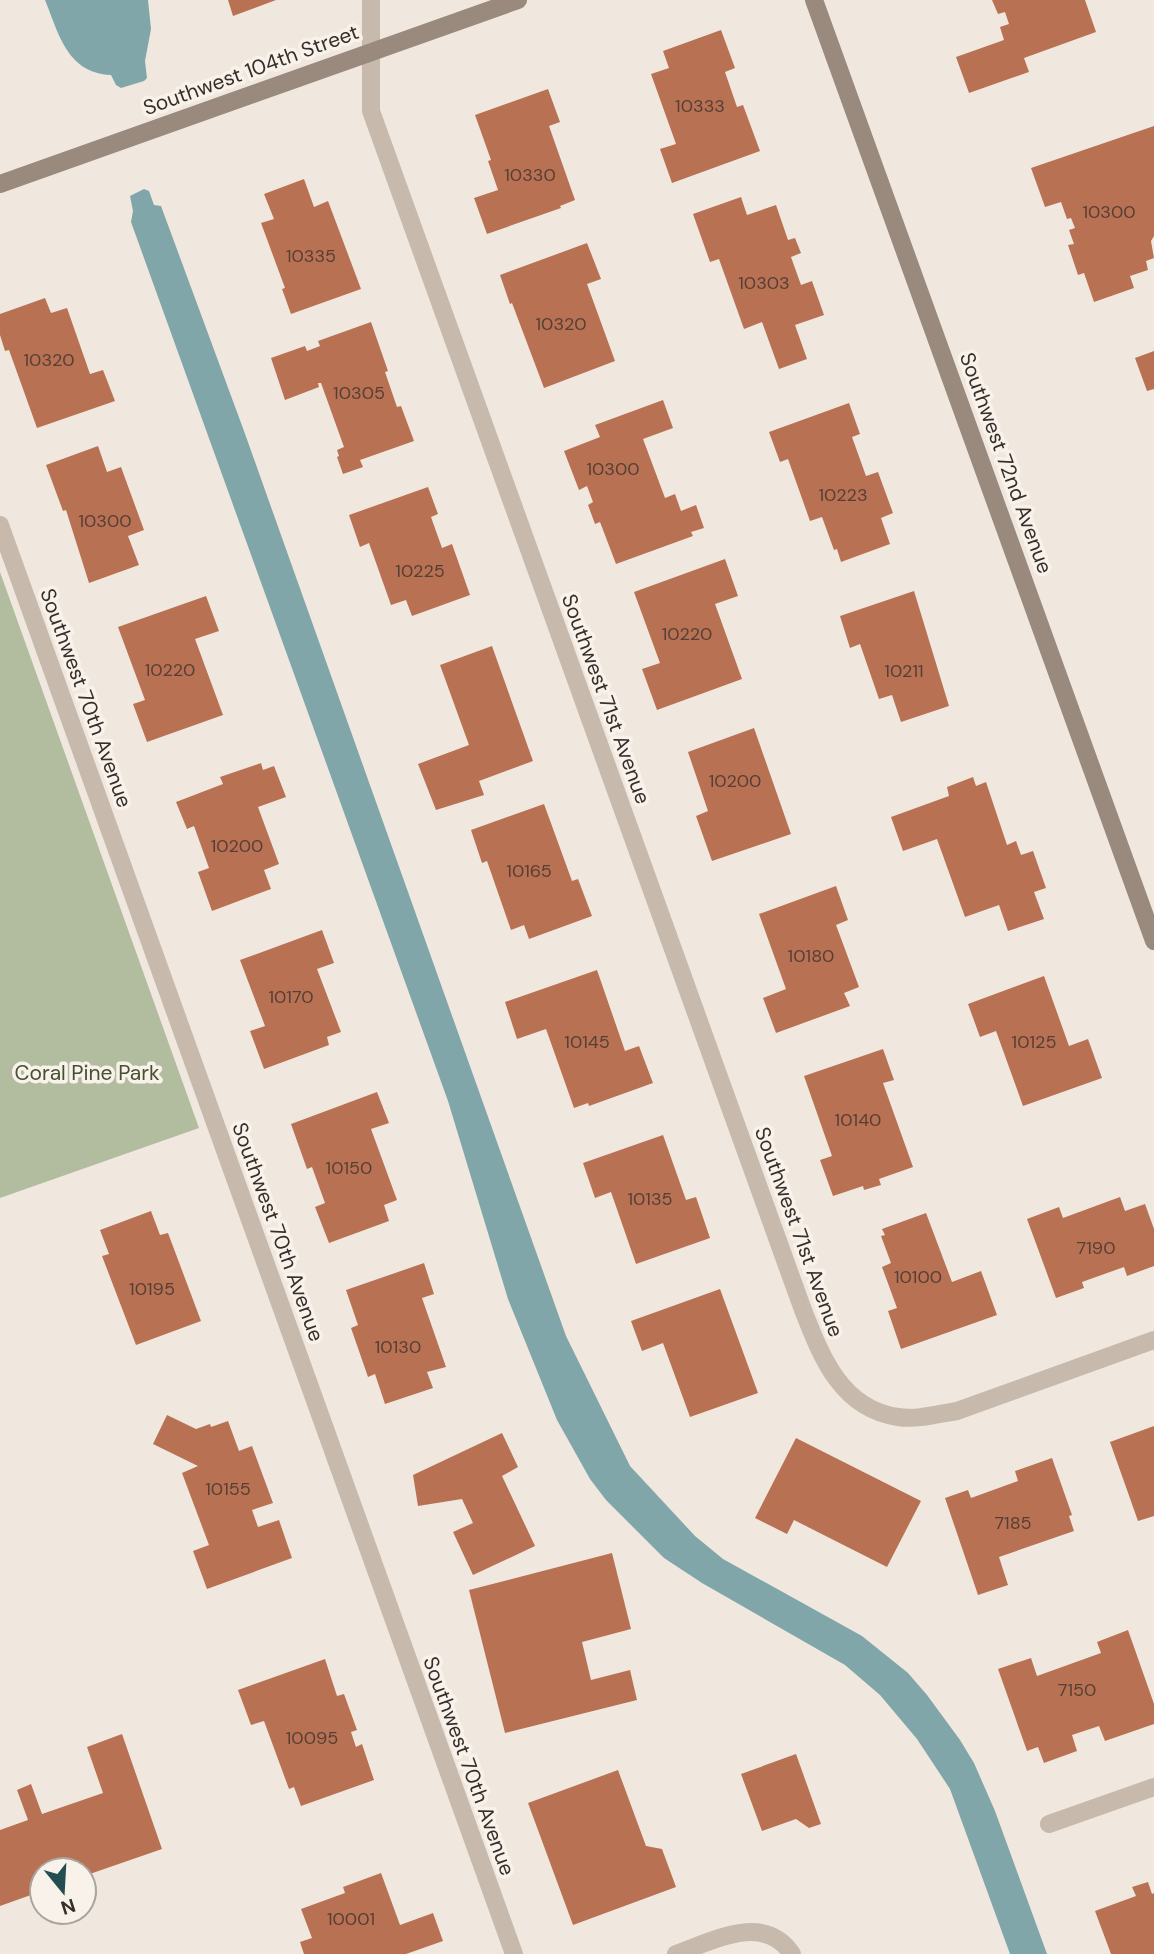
<svg xmlns="http://www.w3.org/2000/svg" width="1154" height="1954" font-family="'DM Sans',sans-serif">
	<style>
		.green { fill: #b2bda0 }
		.water { fill: #80a6aa }
		.building { fill: #b97153 }
		.lines { fill: none; stroke-linecap: round; stroke-linejoin: round }
		.street { stroke: #c7b9ab; stroke-width: 18 }
		.secondary { stroke: #9a897d; stroke-width: 18 }
		.labels { text-anchor: middle; stroke-width: 7; stroke-linejoin: round; paint-order: stroke }
		.number-label { font-size: 18px; fill: #563f34 }
		.street-label { font-size: 21px; fill: #352e2a; stroke: #f8f2ea }
		.park-label { font-size: 21px; fill: #435130; stroke: #f8f2ea }
	</style>
	<rect width="100%" height="100%" fill="#f0e8de"/>
	<!-- green -->
	<path class="green" d="M0,572L199,1128L0,1198Z"/>
	<!-- water -->
	<path class="water" d="M45,0H148L151,29L145,61L147,78L144,81L121,88L116,85L111,75C67,73 59,34 45,0Z
		M144,189L149,191L154,205L161,206L244,431L566,1336L630,1466L695,1536L723,1559L862,1636L908,1673L927,1695L960,1740L974,1763L995,1811L1047,1954H1010L950,1789L917,1739L880,1695L845,1665L702,1583L664,1558L606,1500L590,1479L557,1420L508,1299L448,1101L131,222L133,211L130,196Z"/>
	<!-- building -->
	<path class="building" d="M228,0H276L233,16Z
		M992,0H1085L1096,32L1024,58L1029,72L969,93L956,57L1004,40L1000,27L1009,24L1005,12L998,14Z
		M721,30L735,68L725,72L737,107L743,105L760,151L672,183L660,149L676,144L651,74L669,68L663,51Z
		M548,89L560,122L549,126L575,200L560,206L561,208L487,234L474,198L498,190L488,161L491,160L475,115Z
		M1154,126V236L1151,241L1154,258L1146,261L1148,270L1130,276L1134,288L1094,302L1084,273L1078,275L1068,245L1074,244L1069,230L1075,228L1071,218L1067,219L1061,202L1045,207L1031,168Z
		M304,179L314,207L328,201L361,289L291,314L282,289L285,288L261,223L274,219L264,194Z
		M741,197L747,215L776,205L788,240L795,238L801,253L791,257L801,285L812,281L824,315L795,325L807,359L779,369L762,322L744,329L719,259L710,262L693,214Z
		M587,243L601,279L587,284L615,361L544,388L512,303L510,304L500,275Z
		M45,298L51,313L67,308L90,374L103,370L115,401L37,428L9,350L5,351L0,335V314Z
		M371,322L388,371L385,372L397,407L401,406L414,441L360,460L363,467L343,474L337,457L339,456L337,450L344,447L321,383H318L319,387L285,400L271,358L305,346L307,351L320,346L318,341Z
		M1154,351V389L1147,391L1135,358Z
		M663,400L673,428L643,439L665,498L675,494L681,511L696,505L704,528L691,532L693,536L616,564L600,522L595,524L588,505L593,502L587,486L579,490L564,451L600,437L595,425Z
		M849,403L860,434L852,437L866,476L878,472L893,513L881,518L890,544L841,562L837,549L834,550L822,517L810,521L788,459L780,462L769,432Z
		M98,446L107,472L121,467L144,530L128,536L139,565L89,583L66,510L63,511L46,465Z
		M428,487L438,514L431,517L442,548L452,544L470,595L412,616L406,600L391,605L369,543L360,547L349,515Z
		M725,559L738,596L715,604L742,679L657,710L642,669L660,663L634,592Z
		M914,591L949,706L901,722L892,695L879,699L860,644L850,648L840,616Z
		M206,596L219,631L195,639L223,715L147,742L133,704L145,700L118,627Z
		M492,646L533,761L479,781L484,795L436,810L418,764L469,745L440,665Z
		M754,728L791,834L712,861L696,816L708,811L688,752Z
		M261,763L263,770L274,766L286,797L258,807L279,864L264,870L271,889L212,911L198,872L209,868L194,826L187,829L176,802L223,784L220,777Z
		M973,777L976,786L986,782L1007,845L1016,841L1021,855L1033,851L1046,888L1034,892L1044,919L1008,931L999,905L965,917L937,839L903,851L891,817L949,796L947,787Z
		M544,804L572,881L578,879L592,916L529,939L524,925L511,930L487,861L482,863L471,830Z
		M836,886L848,920L836,925L859,987L844,993L850,1006L776,1033L763,998L786,989L759,914Z
		M322,930L334,963L317,969L341,1032L327,1037L329,1045L264,1069L250,1031L265,1026L240,960Z
		M597,970L625,1051L639,1046L653,1083L589,1106L588,1103L574,1108L546,1029L517,1039L505,1002Z
		M1044,976L1069,1046L1088,1039L1102,1078L1023,1106L996,1031L980,1037L968,1004Z
		M883,1049L894,1080L883,1083L913,1167L879,1179L881,1185L864,1190L863,1186L833,1196L820,1160L832,1156L804,1076Z
		M377,1092L389,1123L371,1129L397,1200L384,1205L389,1221L329,1243L315,1207L325,1203L312,1167L307,1169L291,1124Z
		M663,1135L686,1200L696,1197L710,1238L636,1264L611,1192L595,1198L583,1163Z
		M1120,1197L1125,1211L1145,1204L1154,1229V1266L1127,1276L1124,1267L1082,1282L1084,1288L1056,1298L1027,1219L1059,1207L1063,1218Z
		M151,1211L160,1235L168,1233L201,1321L136,1345L102,1256L109,1254L100,1230Z
		M926,1213L952,1282L981,1271L997,1315L901,1349L888,1311L897,1308L882,1267L891,1263L881,1236L885,1235L882,1229Z
		M424,1263L434,1294L422,1298L446,1367L427,1372L433,1388L385,1404L375,1374L368,1377L351,1328L358,1325L346,1290Z
		M720,1289L758,1393L690,1417L663,1343L642,1351L631,1321Z
		M167,1415L196,1429L210,1424L211,1427L228,1421L239,1451L252,1446L273,1503L252,1510L258,1527L279,1520L292,1558L207,1589L193,1551L209,1545L182,1473L198,1466L153,1444Z
		M1154,1426V1516L1138,1521L1110,1442Z
		M502,1433L518,1467L502,1476L535,1546L473,1575L453,1532L473,1523L462,1499L418,1506L413,1475Z
		M796,1438L921,1501L887,1567L794,1520L787,1534L755,1518Z
		M1052,1458L1072,1515L1069,1516L1074,1531L999,1557L1008,1585L978,1595L945,1498L968,1490L971,1498L1018,1481L1015,1471Z
		M612,1553L631,1629L582,1642L591,1680L630,1670L637,1700L505,1733L469,1590Z
		M1128,1630L1154,1704V1724L1105,1741L1099,1726L1072,1735L1077,1751L1044,1763L1038,1747L1027,1751L998,1669L1031,1658L1037,1676L1101,1653L1097,1642Z
		M325,1659L337,1696L344,1694L357,1730L351,1732L356,1747L362,1744L374,1780L301,1806L294,1787L289,1789L264,1721L251,1725L238,1690Z
		M122,1734L162,1849L84,1876V1870H42V1891L0,1906V1830L28,1820L17,1790L31,1784L42,1814L103,1793L87,1747Z
		M796,1754L821,1824L809,1828L796,1819L762,1831L741,1774Z
		M618,1770L646,1846L662,1849L676,1887L573,1925L528,1803Z
		M381,1873L400,1925L433,1913L443,1941L406,1954H304L300,1942L312,1938L301,1909L345,1893L343,1887Z
		M1148,1882L1152,1894L1154,1893V1954H1111L1095,1911L1136,1896L1132,1887Z"/>
	<g class="lines">
		<!-- street -->
		<path class="street" d="M371,0V111L803,1310C821,1356 841,1409 898,1417C917,1420 938,1414 957,1411L1154,1340
			M0,525L514,1954
			M1049,1824L1154,1787
			M676,1954C713,1941 764,1912 792,1954"/>
		<!-- secondary -->
		<path class="secondary" d="M814,0L1154,941
			M0,184L518,0"/>
	</g>
	<g class="labels">
		<!-- number labels -->
		<g class="number-label">
			<text x="700" y="112">10333</text>
			<text x="530" y="181">10330</text>
			<text x="1109" y="218">10300</text>
			<text x="311" y="262">10335</text>
			<text x="764" y="289">10303</text>
			<text x="561" y="330">10320</text>
			<text x="49" y="366">10320</text>
			<text x="359" y="399">10305</text>
			<text x="613" y="475">10300</text>
			<text x="843" y="501">10223</text>
			<text x="105" y="527">10300</text>
			<text x="420" y="577">10225</text>
			<text x="687" y="640">10220</text>
			<text x="170" y="676">10220</text>
			<text x="904" y="677">10211</text>
			<text x="735" y="787">10200</text>
			<text x="237" y="852">10200</text>
			<text x="529" y="877">10165</text>
			<text x="811" y="962">10180</text>
			<text x="291" y="1003">10170</text>
			<text x="587" y="1048">10145</text>
			<text x="1034" y="1048">10125</text>
			<text x="858" y="1126">10140</text>
			<text x="349" y="1174">10150</text>
			<text x="650" y="1205">10135</text>
			<text x="1096" y="1254">7190</text>
			<text x="918" y="1283">10100</text>
			<text x="152" y="1295">10195</text>
			<text x="398" y="1353">10130</text>
			<text x="228" y="1495">10155</text>
			<text x="1013" y="1529">7185</text>
			<text x="1077" y="1696">7150</text>
			<text x="312" y="1744">10095</text>
			<text x="351" y="1925">10001</text>
		</g>
		<!-- street labels -->
		<g class="street-label">
			<text transform="translate(251 70) rotate(-20)" y="7">Southwest 104th Street</text>
			<text transform="translate(1006 463) rotate(70)" y="7">Southwest 72nd Avenue</text>
			<text transform="translate(86 698) rotate(70)" y="7">Southwest 70th Avenue</text>
			<text transform="translate(606 699) rotate(70)" y="7">Southwest 71st Avenue</text>
			<text transform="translate(278 1232) rotate(70)" y="7">Southwest 70th Avenue</text>
			<text transform="translate(799 1232) rotate(70)" y="7">Southwest 71st Avenue</text>
			<text transform="translate(469 1766) rotate(70)" y="7">Southwest 70th Avenue</text>
		</g>
		<!-- park labels -->
		<g class="park-label">
			<text x="87" y="1080">Coral Pine Park</text>
		</g>
	</g>
	<!-- north arrow -->
	<g transform="translate(63 1891) rotate(162)"><circle r="33" fill="#f8f2ea" stroke="#aaa49d" stroke-width="2"/>
	<path d="M0-5L12 26L0 18L-12 26Z" fill="#244d52"/>
	<text y="-10" font-size="19" font-weight="bold" text-anchor="middle" fill="#352e2a">N</text>
	</g>
</svg>
